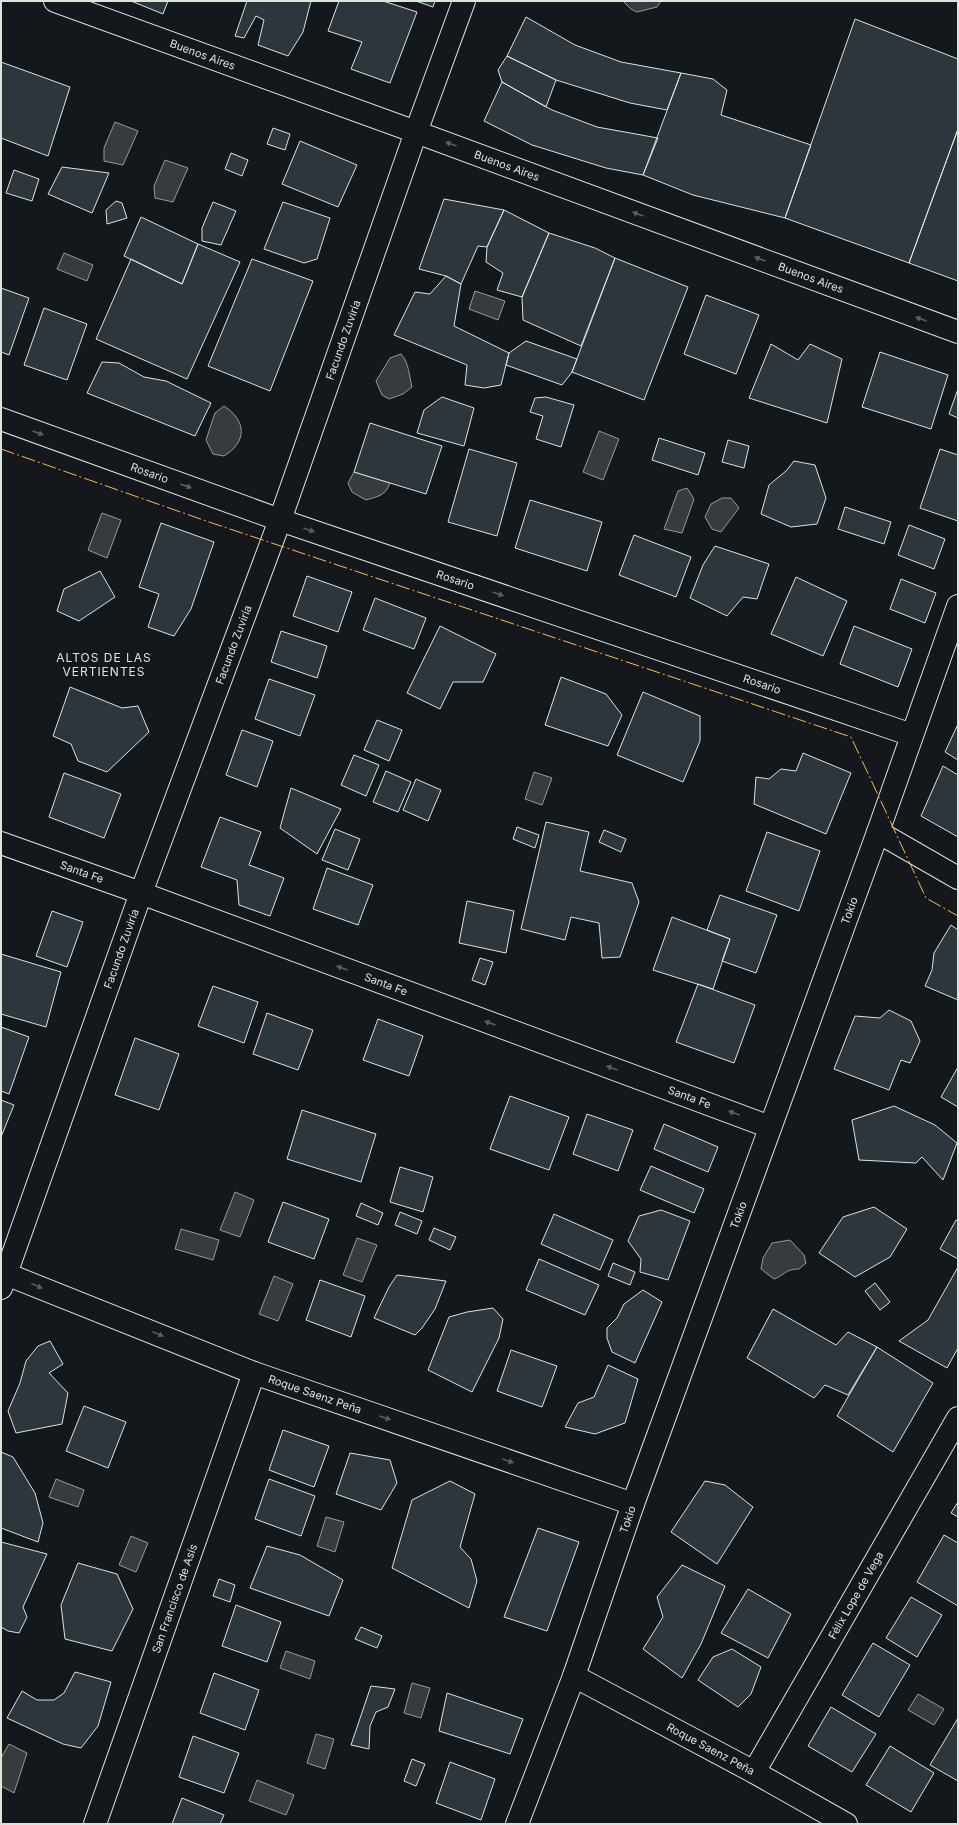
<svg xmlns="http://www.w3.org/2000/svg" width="959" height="1825" font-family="Inter,sans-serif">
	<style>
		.water { fill: #363b3e; stroke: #939e99 }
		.building { fill: #2c363c; stroke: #d8e6dc }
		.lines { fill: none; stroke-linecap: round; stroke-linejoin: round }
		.street-casing { stroke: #d8e6dc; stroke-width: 24 }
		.street { stroke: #14181c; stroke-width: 22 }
		.power { stroke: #ffb74d; stroke-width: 1; stroke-dasharray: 14 3 2 3; stroke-linecap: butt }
		.oneway { fill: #59605f }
		.labels { text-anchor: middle; stroke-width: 3; stroke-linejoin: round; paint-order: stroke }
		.street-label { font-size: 11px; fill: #d8e6dc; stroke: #14181c }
		.neighbourhood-label { font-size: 12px; letter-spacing: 1px; fill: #d8e6dc; stroke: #14181c }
	</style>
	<rect width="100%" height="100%" fill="#14181c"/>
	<!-- water -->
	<path class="water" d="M623,1H661L657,7L637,12L631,9Z
		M115,122L138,131L123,165L104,161V148Z
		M165,160L188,168L173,202L155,198L154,186Z
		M64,253L93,265L87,281L57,269Z
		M475,291L505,301L498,320L469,309Z
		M401,354C409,363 409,375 412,387L403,394L389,399L382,395L376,381L390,358Z
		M224,406C247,421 247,442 224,456L213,454L206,440L215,413Z
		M599,431L619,439L603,480L583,472Z
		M354,472L390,483C385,496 379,496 366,500L352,492L348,483Z
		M687,488L694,499L682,533L664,529L678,491Z
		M722,498H731L739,508L721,532L712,529L705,517L711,504Z
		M102,513L121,520L107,558L88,550Z
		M534,772L552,778L542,805L525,799Z
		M235,1192L254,1200L240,1237L220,1230Z
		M181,1229L219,1240L213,1260L175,1249Z
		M357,1238L377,1245L362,1282L343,1275Z
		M790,1240L804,1255L806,1263L799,1269C785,1269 785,1275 774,1279L761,1269L763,1258L772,1243Z
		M274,1276L293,1284L278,1321L259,1314Z
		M56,1479L84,1490L78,1507L49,1497Z
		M326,1517L344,1522L335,1552L317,1546Z
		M131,1536L148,1543L136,1572L119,1565Z
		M286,1651L315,1661L310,1679L280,1668Z
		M412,1683L430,1688L421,1718L404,1713Z
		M918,1694L944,1709L934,1725L908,1710Z
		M316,1734L334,1739L325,1769L307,1763Z
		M9,1744L27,1753L14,1793L1,1786V1758Z
		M257,1780L294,1795L286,1815L249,1801Z"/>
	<!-- building -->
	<path class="building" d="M131,1H168L163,14Z
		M247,1H311L303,32L288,56L258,45L264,20L256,16L244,38L235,36Z
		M339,1H383L417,12L390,83L351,69L362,42L328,31Z
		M416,1H435L433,7Z
		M526,17L575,45L621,62L681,73L667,110L630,103L556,80L507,56Z
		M855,19L958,59V129L909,263L785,218Z
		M507,56L556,80L546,107L502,82L498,70Z
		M1,62L70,87L48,156L1,138Z
		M681,73L713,79L727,90L721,115L811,145L785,218L693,195L643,175Z
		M502,82L552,110L597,127L658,138L643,175L606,168L532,145L484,121Z
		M273,128L290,134L285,150L267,144Z
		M958,129V281L909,263Z
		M300,141L357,165L338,207L282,184Z
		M231,153L248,160L242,176L225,169Z
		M62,167L109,173L92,213L48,194Z
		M14,170L39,179L32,201L6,193Z
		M444,199L504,210L487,247L478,246L461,284L446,276L419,269Z
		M116,201L122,203L127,218L107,224L106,210Z
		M213,202L236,211L221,245L202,241V228Z
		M283,202L330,218L317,259L304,263L264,249Z
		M504,210L549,233L522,297L497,290L503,273L486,262L487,247Z
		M141,217L198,244L182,284L124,256Z
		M549,233L595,248L615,258L581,346L523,320L522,297Z
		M198,244L240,262L187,379L96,339L131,259L182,284Z
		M615,258L688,287L644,400L572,372Z
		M252,259L313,281L270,391L208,366Z
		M446,276L461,284L454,326L509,353L501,385L484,388L465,385L467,365L394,335L415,292L430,294Z
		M1,288L29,298L9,355L1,352Z
		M706,295L759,315L736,374L684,354Z
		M44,308L87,324L67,380L24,365Z
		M526,341L577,359L572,372L562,385L506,365L509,353Z
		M771,344L798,360L810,344L842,359L827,423L749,398Z
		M880,352L948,375L931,429L862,407Z
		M102,362L119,363L144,377L166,381L211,403L195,436L87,393Z
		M958,389V418L949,414Z
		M442,397L474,408L464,446L417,433L424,410Z
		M546,397L574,405L561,447L536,439L543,416L530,412L535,398Z
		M370,423L442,446L426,494L354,472Z
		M659,438L705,453L698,475L652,460Z
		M728,440L749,446L744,468L722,462Z
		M469,449L517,463L497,536L448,522Z
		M940,449L958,455V521L920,508Z
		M794,461L815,465L826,498L817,524L791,527L761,514L769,485L786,471Z
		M530,500L602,522L587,571L515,548Z
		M845,507L891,522L884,544L838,529Z
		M161,523L214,542L191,609L174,636L148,627L159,594L139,587Z
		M909,525L945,539L934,569L898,555Z
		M634,535L691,557L676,597L619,575Z
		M715,546L769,564L757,599L743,597L727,616L690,598L703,565Z
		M100,571L115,597L79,621L57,611L64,589Z
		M307,576L352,592L338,632L293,616Z
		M796,577L847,601L823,656L771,634Z
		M901,579L936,593L925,623L890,609Z
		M375,598L426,618L414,649L363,630Z
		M440,626L496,654L483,682H453L440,709L407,693Z
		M854,626L912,649L898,687L840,664Z
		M281,631L327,646L317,678L271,662Z
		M561,677L606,694L622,715L608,746L545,725Z
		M269,679L315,695L300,736L255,719Z
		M70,687L122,708L138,706L149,732L107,772L78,761L71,744L53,736Z
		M643,692L700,716V741L683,782L617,755Z
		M377,720L402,730L389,761L364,750Z
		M958,724V760L945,752Z
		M242,730L273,741L257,787L226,775Z
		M803,753L851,773L826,834L754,804L756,777L769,779L781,769L796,771Z
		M354,755L379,765L366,796L341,785Z
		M943,766L958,775V837L921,816Z
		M386,771L411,782L398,812L373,802Z
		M64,773L121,794L104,838L49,817Z
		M416,779L441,790L428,821L403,810Z
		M291,788L341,809L317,854L280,828Z
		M220,817L261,832L249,865L284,878L270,916L239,905L237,880L201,867Z
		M546,822L589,832L580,871L632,883L639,902L620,957L602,958L599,923L571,917L565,940L521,929Z
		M517,827L539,835L535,848L513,839Z
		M335,829L360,839L348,870L322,860Z
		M604,830L626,839L621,852L599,842Z
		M767,832L820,851L799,911L746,891Z
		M327,868L373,885L358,925L313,909Z
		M720,895L777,915L756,973L722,961L730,939L707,930Z
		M467,901L514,911L506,953L459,943Z
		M52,911L83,922L67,967L36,956Z
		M672,917L730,939L713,989L653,970Z
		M951,925L958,930V1000L925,986L932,970L934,953Z
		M1,954L61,972L46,1027L1,1014Z
		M480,958L493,962L485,985L472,980Z
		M698,984L755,1005L734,1063L676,1042Z
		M213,986L258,1002L244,1043L198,1026Z
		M889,1010L911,1021L920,1041L910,1063L901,1060L889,1090L834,1069L855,1016L880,1018Z
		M267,1013L313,1030L298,1070L253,1054Z
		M378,1019L423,1036L409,1076L363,1060Z
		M1,1027L29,1037L9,1094L1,1091Z
		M135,1038L179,1054L159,1110L115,1095Z
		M958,1067V1107L941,1097Z
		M510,1096L569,1117L549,1170L490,1149Z
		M1,1100L14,1105L1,1137Z
		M894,1106L935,1125L957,1143L943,1180L922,1157L916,1163L859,1160L852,1120Z
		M302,1110L376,1134L361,1182L287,1159Z
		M587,1114L633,1130L618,1171L573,1154Z
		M664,1124L718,1147L708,1172L654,1149Z
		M651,1166L704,1189L694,1213L640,1190Z
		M400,1167L433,1177L423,1212L390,1202Z
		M283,1202L329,1219L314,1259L268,1242Z
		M361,1203L383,1213L378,1225L356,1216Z
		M874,1207L907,1229L890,1257L855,1277L819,1253L843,1217Z
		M661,1210L690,1221L668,1280L640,1272L641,1259L628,1241L639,1216Z
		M400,1212L422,1221L417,1234L395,1225Z
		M554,1214L613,1240L600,1270L541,1244Z
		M956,1220L958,1221V1259L940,1249Z
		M434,1228L456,1237L450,1250L429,1240Z
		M539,1259L599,1285L585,1315L526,1290Z
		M613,1263L635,1272L630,1285L608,1276Z
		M958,1267V1348L947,1368L899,1341L928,1320Z
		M397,1275L446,1281L435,1309L422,1328L415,1335L374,1318L389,1287Z
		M320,1280L365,1296L351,1337L306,1320Z
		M875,1283L890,1302L880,1310L865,1291Z
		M643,1290L662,1302L635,1363L612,1352L607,1338V1328L617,1318L624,1304Z
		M493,1308L503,1319L499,1338L472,1392L428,1370L449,1317L467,1312Z
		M773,1309L836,1345L848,1332L877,1347L848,1395L825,1385L814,1398L747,1358Z
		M50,1341L63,1364L49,1373L68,1393L62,1424L16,1433L8,1411L20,1383L26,1361L38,1346Z
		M877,1347L933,1383L893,1452L837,1416Z
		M511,1350L557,1366L542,1407L497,1391Z
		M608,1365L638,1379L625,1423L595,1434L565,1427L578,1403L594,1397Z
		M84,1406L126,1422L108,1468L66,1451Z
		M283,1430L329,1446L314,1487L269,1470Z
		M1,1452L13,1457L35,1493L43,1523L38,1542L1,1528Z
		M350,1453L390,1460L397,1483L381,1510L336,1494Z
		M269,1479L315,1496L301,1536L255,1519Z
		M450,1481L475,1494L460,1547L471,1559L477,1581L469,1608L392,1568L412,1500Z
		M705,1481L725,1485L753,1507L717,1564L671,1532Z
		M958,1502V1517L951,1513Z
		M538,1528L579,1542L547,1631L504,1617Z
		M944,1535L958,1543V1606L917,1582Z
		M1,1542L47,1554L23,1607L27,1617L19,1633L8,1631L1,1627Z
		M267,1546L300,1555L343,1580L329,1616L250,1588Z
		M78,1563L117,1574L133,1609L112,1651L65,1639L61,1605Z
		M682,1565L725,1586L701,1644L682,1678L643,1649L663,1617L657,1597Z
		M219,1579L235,1585L230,1602L213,1596Z
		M748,1589L791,1614L768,1658L721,1633Z
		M911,1597L942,1615L917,1657L886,1638Z
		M236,1605L281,1622L267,1662L222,1646Z
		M361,1627L382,1636L377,1648L355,1639Z
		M873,1643L910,1665L879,1717L842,1695Z
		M732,1649L761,1667L751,1694L738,1707L698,1680L713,1657Z
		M75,1672L111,1682L98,1726L81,1748L63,1744L7,1718L22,1691L37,1700H54L64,1693Z
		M214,1673L259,1690L245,1730L200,1713Z
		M371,1686L395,1689L388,1707L376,1712L370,1726L369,1749L351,1745Z
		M447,1693L523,1719L510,1754L439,1731Z
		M831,1707L876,1734L852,1772L808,1746Z
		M958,1718V1781L930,1765Z
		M193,1736L239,1753L224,1793L179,1777Z
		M890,1746L934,1773L911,1812L866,1785Z
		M412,1759L425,1764L416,1786L404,1781Z
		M450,1762L495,1779L481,1820L436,1803Z
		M182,1798L224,1815L220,1824H172Z"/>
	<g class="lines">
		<!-- street casing -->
		<g class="street-casing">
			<g id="street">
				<path id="s1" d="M55,1L416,132L958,332"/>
				<path id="s2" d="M1,419L280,520L912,735"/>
				<path d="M878,832L958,878"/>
				<path id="s3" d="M1,843L141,893L770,1127"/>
				<path id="s4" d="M1,1272L254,1373L633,1504"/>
				<path id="s5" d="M1,1288L141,893L280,520L416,132L464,1"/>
				<path id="s6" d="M574,1676L754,1772L846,1824"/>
				<path id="s7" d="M754,1772L958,1418"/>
				<path id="s8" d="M95,1824L254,1373"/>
				<path id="s9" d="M517,1824L574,1676L633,1504L878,832L958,606"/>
			</g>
		</g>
		<!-- street -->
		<use href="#street" class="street"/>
		<!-- power -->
		<path class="power" d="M1,449L209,522L851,737L926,898L958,916"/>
	</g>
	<!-- one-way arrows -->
	<defs><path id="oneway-solid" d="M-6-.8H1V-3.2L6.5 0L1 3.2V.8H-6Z"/></defs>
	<g class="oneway">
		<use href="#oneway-solid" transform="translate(451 144) rotate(-160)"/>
		<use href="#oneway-solid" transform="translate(638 214) rotate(-160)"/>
		<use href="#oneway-solid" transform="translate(760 259) rotate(-160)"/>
		<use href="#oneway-solid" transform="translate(921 319) rotate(-160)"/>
		<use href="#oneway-solid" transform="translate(38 433) rotate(20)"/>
		<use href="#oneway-solid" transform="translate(186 486) rotate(20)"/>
		<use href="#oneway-solid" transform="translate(309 530) rotate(19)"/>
		<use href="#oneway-solid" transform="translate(498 594) rotate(19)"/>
		<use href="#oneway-solid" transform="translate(342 968) rotate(-160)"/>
		<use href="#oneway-solid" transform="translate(490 1023) rotate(-160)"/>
		<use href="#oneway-solid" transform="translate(612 1068) rotate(-160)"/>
		<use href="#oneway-solid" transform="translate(734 1113) rotate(-160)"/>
		<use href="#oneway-solid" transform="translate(37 1286) rotate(22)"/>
		<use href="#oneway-solid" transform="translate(158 1334) rotate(22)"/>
		<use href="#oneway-solid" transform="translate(385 1418) rotate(19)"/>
		<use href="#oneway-solid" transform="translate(508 1461) rotate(19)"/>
	</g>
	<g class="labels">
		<!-- street labels -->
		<g class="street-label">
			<text dy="4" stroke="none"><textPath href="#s1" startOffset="157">Buenos Aires</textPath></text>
			<text dy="4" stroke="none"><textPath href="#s1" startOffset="481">Buenos Aires</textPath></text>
			<text dy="4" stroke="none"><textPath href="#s1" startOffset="805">Buenos Aires</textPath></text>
			<text dy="4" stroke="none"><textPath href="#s5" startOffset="1008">Facundo Zuviría</textPath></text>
			<text dy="4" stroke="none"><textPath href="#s2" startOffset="158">Rosario</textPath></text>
			<text dy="4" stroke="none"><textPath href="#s2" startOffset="482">Rosario</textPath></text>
			<text dy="4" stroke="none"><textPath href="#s5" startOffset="684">Facundo Zuviría</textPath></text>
			<text dy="4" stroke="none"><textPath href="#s2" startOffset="806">Rosario</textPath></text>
			<text dy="4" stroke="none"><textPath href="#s3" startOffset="86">Santa Fe</textPath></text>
			<text dy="4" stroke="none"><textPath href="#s9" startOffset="972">Tokio</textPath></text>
			<text dy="4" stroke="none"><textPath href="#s5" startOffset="360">Facundo Zuviría</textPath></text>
			<text dy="4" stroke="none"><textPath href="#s3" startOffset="410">Santa Fe</textPath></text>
			<text dy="4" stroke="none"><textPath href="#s3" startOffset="734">Santa Fe</textPath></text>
			<text dy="4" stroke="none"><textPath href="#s9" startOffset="648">Tokio</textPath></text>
			<text dy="4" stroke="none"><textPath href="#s4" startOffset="337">Roque Saenz Peña</textPath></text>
			<text dy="4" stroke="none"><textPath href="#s9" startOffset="324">Tokio</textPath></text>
			<text dy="4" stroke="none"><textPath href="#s7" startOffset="204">Félix Lope de Vega</textPath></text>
			<text dy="4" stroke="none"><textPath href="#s8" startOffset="239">San Francisco de Asís</textPath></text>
			<text dy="4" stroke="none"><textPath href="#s6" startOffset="155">Roque Saenz Peña</textPath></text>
		</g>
		<!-- neighbourhood labels -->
		<g class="neighbourhood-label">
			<text x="104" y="662">ALTOS DE LAS<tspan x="104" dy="14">VERTIENTES</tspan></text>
		</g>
	</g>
	<!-- border -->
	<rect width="959" height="1825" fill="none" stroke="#d8e6dc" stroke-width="4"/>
</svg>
